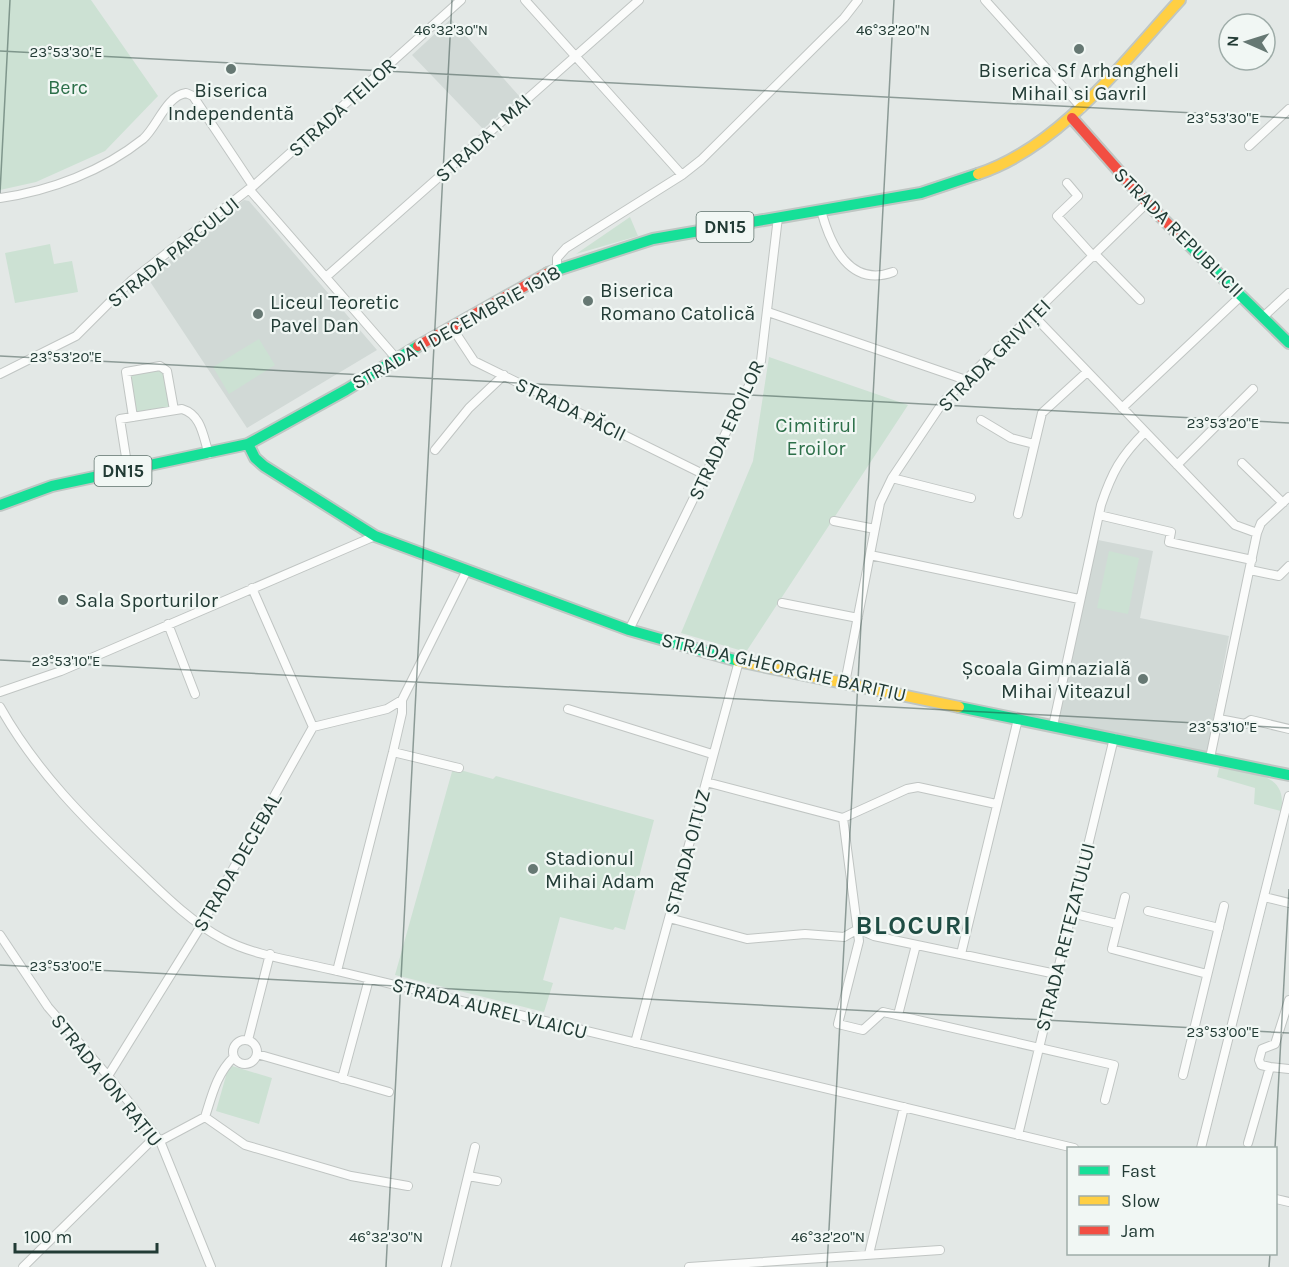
<svg xmlns="http://www.w3.org/2000/svg" width="1289" height="1267" font-family="Karla,sans-serif">
	<style>
		.built { fill: #d1d9d6 }
		.green { fill: #cce1d3 }
		.lines { fill: none; stroke-linecap: round; stroke-linejoin: round }
		.street-casing { stroke: #c0c5c3; stroke-width: 10 }
		.fast-casing { stroke: #bfc6c3; stroke-width: 14 }
		.slow-casing { stroke: #bfc6c3; stroke-width: 14 }
		.jam-casing { stroke: #bfc6c3; stroke-width: 14 }
		.street { stroke: #fbfcfb; stroke-width: 8 }
		.fast { stroke: #16e098; stroke-width: 10 }
		.slow { stroke: #ffcf43; stroke-width: 10 }
		.jam { stroke: #f24e42; stroke-width: 10 }
		.ticks { fill: none; stroke: #223b35; stroke-width: 1.5; stroke-opacity: 0.45 }
		.poi-dot { fill: #667873; stroke: #f1f7f4; stroke-width: 2 }
		.labels { text-anchor: middle; stroke-width: 4.5; stroke-linejoin: round; paint-order: stroke }
		.shield { fill: #f1f7f4; stroke: #60736e; stroke-width: 1.5 }
		.shield-label { font-size: 18px; font-weight: bold; fill: #223b35 }
		.poi-label { font-size: 20px; fill: #223b35; stroke: #f1f7f4; text-anchor: start }
		.park-label { font-size: 20px; fill: #2d704a; stroke: #f1f7f4 }
		.street-label { font-size: 20px; fill: #223b35; stroke: #f1f7f4 }
		.district-label { font-size: 26px; font-weight: bold; letter-spacing: 1.5px; fill: #1e4c43; stroke: #f1f7f4 }
		.ticks-label { font-size: 15px; text-anchor: middle; fill: #223b35; stroke: #f1f7f4; stroke-width: 4.5; stroke-linejoin: round; paint-order: stroke }
	</style>
	<rect width="100%" height="100%" fill="#e3e8e6"/>
	<!-- built -->
	<path class="built" d="M451,19L520,97L483,129L412,55Z
		M244,200L249,201L377,350L247,428L147,277Z
		M1093,539L1153,551L1140,618L1229,636L1207,752L1057,723Z"/>
	<!-- green -->
	<path class="green" d="M0,0H91L158,96L105,151L36,182L0,190Z
		M630,217L638,236L576,254Z
		M50,244L54,264L72,261L78,292L15,303L5,253Z
		M259,339L275,365L229,394L213,367Z
		M769,357L908,405L746,652L681,633L753,461Z
		M164,370L170,408L135,413L129,375Z
		M1109,551L1139,558L1128,614L1097,608Z
		M453,768L493,779L496,776L654,820L625,930L615,927L613,930L560,917L543,980L553,983L544,1012L395,975Z
		M1219,768C1247,773 1289,771 1281,811L1254,804L1255,788L1217,777Z
		M229,1065L272,1078L259,1124L216,1111Z"/>
	<g class="lines">
		<!-- street casing -->
		<g class="street-casing">
			<path id="street" d="M525,0L682,175
				M985,0L1082,108
				M1249,146L1289,109
				M1067,183L1078,196L1057,216L1094,257
				M250,189L461,0
				M0,198C50,191 103,171 143,139C157,127 166,96 186,93L193,96L253,186
				M821,210C830,245 850,288 893,272
				M1096,255L1140,300
				M557,268V258L566,248L682,175L701,160L844,18L858,0
				M326,277L639,0
				M768,312L966,380
				M1033,315L1235,525L1257,533
				M1263,317L1289,293
				M451,326L474,361L705,475
				M0,374L76,336L131,281L249,189L396,358
				M1122,408L1242,295
				M133,417L126,372L160,366L167,371L174,410
				M981,420L1011,438L1034,444
				M435,450L469,408L504,375
				M1242,463L1283,503
				M1177,465L1253,389
				M128,470L120,419L182,409C202,415 203,437 209,454
				M892,478L971,498
				M1018,514L1042,413L1087,372
				M1099,515L1171,532L1169,542L1252,560
				M834,521L875,529
				M870,555L1079,599
				M1250,570L1279,576L1289,566
				M252,588L313,727
				M782,603L858,618
				M168,624L195,694
				M629,630L761,361L778,217
				M845,683L880,503L892,478L943,402L1147,203
				M0,692L61,671L375,536
				M0,707C36,771 85,820 138,870C164,895 191,922 223,939C254,956 302,962 337,971L1074,1148
				M568,709L712,754
				M1219,719L1245,724L1251,720L1289,729
				M1053,726L1101,505C1112,472 1121,456 1145,432
				M393,752L459,768
				M1210,758L1257,533L1261,523L1289,497
				M706,782L843,818
				M996,804L918,787L907,789L843,818L859,941L838,1024L863,1030L883,1012L1114,1065L1105,1100
				M1125,897L1112,949L1207,974
				M1264,897L1289,903
				M1148,911L1219,928
				M1071,913L1117,924
				M669,918L747,939L805,934L844,937L858,929
				M858,929L874,936L1056,974
				M0,935L48,1007L108,1076L160,1141L211,1267
				M961,954L1018,719
				M337,971L393,752L402,713V700L466,572
				M898,1015L916,945
				M233 1052a12 12 0 1 1 24 0a12 12 0 1 1-24 0Z
				M248,1040L270,954
				M635,1043L739,661
				M257,1054L389,1092
				M1270,1067L1289,1069
				M1183,1075L1224,906
				M108,1076L201,926L313,727L387,709L402,700
				M342,1079L369,979
				M205,1117L245,1145L351,1176L408,1186
				M1018,1135L1114,738
				M160,1141L205,1117C212,1095 217,1073 234,1057
				M1248,1143L1270,1067L1261,1065L1259,1060L1262,1049L1275,1044L1289,1000
				M1201,1148L1289,796
				M468,1176L497,1181
				M1276,1199L1289,1202
				M869,1254L904,1107
				M23,1267L156,1136
				M446,1267L475,1147
				M689,1267L940,1250"/>
		</g>
		<!-- fast casing -->
		<g class="fast-casing">
			<path id="fast" d="M1179,235L1289,343
				M548,273L653,239L921,193L978,174
				M248,444L255,458L264,466L375,536L629,630L738,661
				M0,505L52,486L248,444L346,390L418,346
				M959,707L1289,775"/>
		</g>
		<!-- slow casing -->
		<g class="slow-casing">
			<path id="slow" d="M978,174C1060,147 1123,62 1180,0
				M738,661L959,707"/>
		</g>
		<!-- jam casing -->
		<g class="jam-casing">
			<path id="jam" d="M1072,118L1147,203L1179,235
				M418,346L548,273"/>
		</g>
		<!-- street -->
		<use href="#street" class="street"/>
		<!-- fast -->
		<use href="#fast" class="fast"/>
		<!-- slow -->
		<use href="#slow" class="slow"/>
		<!-- jam -->
		<use href="#jam" class="jam"/>
	</g>
	<!-- ticks -->
	<path class="ticks" d="M0,51L1289,118M0,193L10,0M0,356L1289,423M0,660L1289,728M0,965L1289,1033M1275,1148L1289,889M386,1267L452,0M827,1267L894,0M1269,1267L1270,1254"/>
	<!-- markers -->
	<g class="poi-dot">
		<circle cx="1079" cy="49" r="6"/>
		<circle cx="231" cy="69" r="6"/>
		<circle cx="588" cy="301" r="6"/>
		<circle cx="258" cy="314" r="6"/>
		<circle cx="63" cy="600" r="6"/>
		<circle cx="1143" cy="679" r="6"/>
		<circle cx="533" cy="869" r="6"/>
	</g>
	<g class="labels">
		<!-- shield labels -->
		<g class="shield">
			<rect x="696.5" y="212" width="57" height="30" rx="4.5"/>
			<rect x="94.5" y="456" width="57" height="30" rx="4.5"/>
		</g>
		<g class="shield-label">
			<text x="725" y="233">DN15</text>
			<text x="123" y="477">DN15</text>
		</g>
		<!-- poi labels -->
		<g class="poi-label">
			<text x="1079" y="77" text-anchor="middle">Biserica Sf Arhangheli<tspan x="1079" dy="23">Mihail si Gavril</tspan></text>
			<text x="231" y="97" text-anchor="middle">Biserica<tspan x="231" dy="23">Independentă</tspan></text>
			<text x="600" y="297">Biserica<tspan x="600" dy="23">Romano Catolică</tspan></text>
			<text x="270" y="309">Liceul Teoretic<tspan x="270" dy="23">Pavel Dan</tspan></text>
			<text x="75" y="607">Sala Sporturilor</text>
			<text x="1131" y="675" text-anchor="end">Școala Gimnazială<tspan x="1131" dy="23">Mihai Viteazul</tspan></text>
			<text x="545" y="865">Stadionul<tspan x="545" dy="23">Mihai Adam</tspan></text>
		</g>
		<!-- park labels -->
		<g class="park-label">
			<text x="68" y="94">Berc</text>
			<text x="816" y="432">Cimitirul<tspan x="816" dy="23">Eroilor</tspan></text>
		</g>
		<!-- street labels -->
		<g class="street-label">
			<text transform="translate(342 107) rotate(-42)" y="7">STRADA TEILOR</text>
			<text transform="translate(483 138) rotate(-42)" y="7">STRADA 1 MAI</text>
			<text transform="translate(1179 232) rotate(45)" y="7">STRADA REPUBLICII</text>
			<text transform="translate(173 252) rotate(-39)" y="7">STRADA PARCULUI</text>
			<text transform="translate(456 327) rotate(-29)" y="7">STRADA 1 DECEMBRIE 1918</text>
			<text transform="translate(994 355) rotate(-45)" y="7">STRADA GRIVIȚEI</text>
			<text transform="translate(571 409) rotate(26)" y="7">STRADA PĂCII</text>
			<text transform="translate(726 430) rotate(-65)" y="7">STRADA EROILOR</text>
			<text transform="translate(784 667) rotate(13)" y="7">STRADA GHEORGHE BARIȚIU</text>
			<text transform="translate(687 852) rotate(-75)" y="7">STRADA OITUZ</text>
			<text transform="translate(237 862) rotate(-60)" y="7">STRADA DECEBAL</text>
			<text transform="translate(1065 937) rotate(-76)" y="7">STRADA RETEZATULUI</text>
			<text transform="translate(490 1008) rotate(14)" y="7">STRADA AUREL VLAICU</text>
			<text transform="translate(107 1080) rotate(51)" y="7">STRADA ION RAȚIU</text>
		</g>
		<!-- district labels -->
		<g class="district-label">
			<text x="914" y="934">BLOCURI</text>
		</g>
	</g>
	<g class="ticks-label">
		<text x="451" y="35">46°32'30"N</text>
		<text x="893" y="35">46°32'20"N</text>
		<text x="66" y="57">23°53'30"E</text>
		<text x="1223" y="123">23°53'30"E</text>
		<text x="66" y="362">23°53'20"E</text>
		<text x="1223" y="428">23°53'20"E</text>
		<text x="66" y="666">23°53'10"E</text>
		<text x="1223" y="732">23°53'10"E</text>
		<text x="66" y="971">23°53'00"E</text>
		<text x="1223" y="1037">23°53'00"E</text>
		<text x="386" y="1242">46°32'30"N</text>
		<text x="828" y="1242">46°32'20"N</text>
	</g>
	<!-- legend -->
	<rect x="1067" y="1147" width="210" height="108" fill="#f1f7f4" stroke="#9eaca8" stroke-width="1.5"/>
	<rect x="1079" y="1166" width="30" height="9" fill="#16e098" stroke="#9eaca8" stroke-width="1.5"/>
	<text x="1121" y="1177" font-size="18" fill="#223b35">Fast</text>
	<rect x="1079" y="1196" width="30" height="9" fill="#ffcf43" stroke="#9eaca8" stroke-width="1.5"/>
	<text x="1121" y="1207" font-size="18" fill="#223b35">Slow</text>
	<rect x="1079" y="1226" width="30" height="9" fill="#f24e42" stroke="#9eaca8" stroke-width="1.5"/>
	<text x="1121" y="1237" font-size="18" fill="#223b35">Jam</text>
	<!-- north arrow -->
	<g transform="translate(1247 42) rotate(273)"><circle r="28" fill="#f1f7f4" stroke="#9eaca8" stroke-width="1.5"/>
	<path d="M0-4.5L10 22L0 15L-10 22Z" fill="#667873"/>
	<text y="-9" font-size="16" font-weight="bold" text-anchor="middle" fill="#223b35">N</text>
	</g>
	<!-- scale -->
	<path d="M15 1243v9h142v-9" fill="none" stroke="#223b35" stroke-width="3"/>
	<text x="24" y="1243" font-size="18" fill="#223b35" stroke="#f1f7f4" stroke-width="4.5" paint-order="stroke">100 m</text>
</svg>
